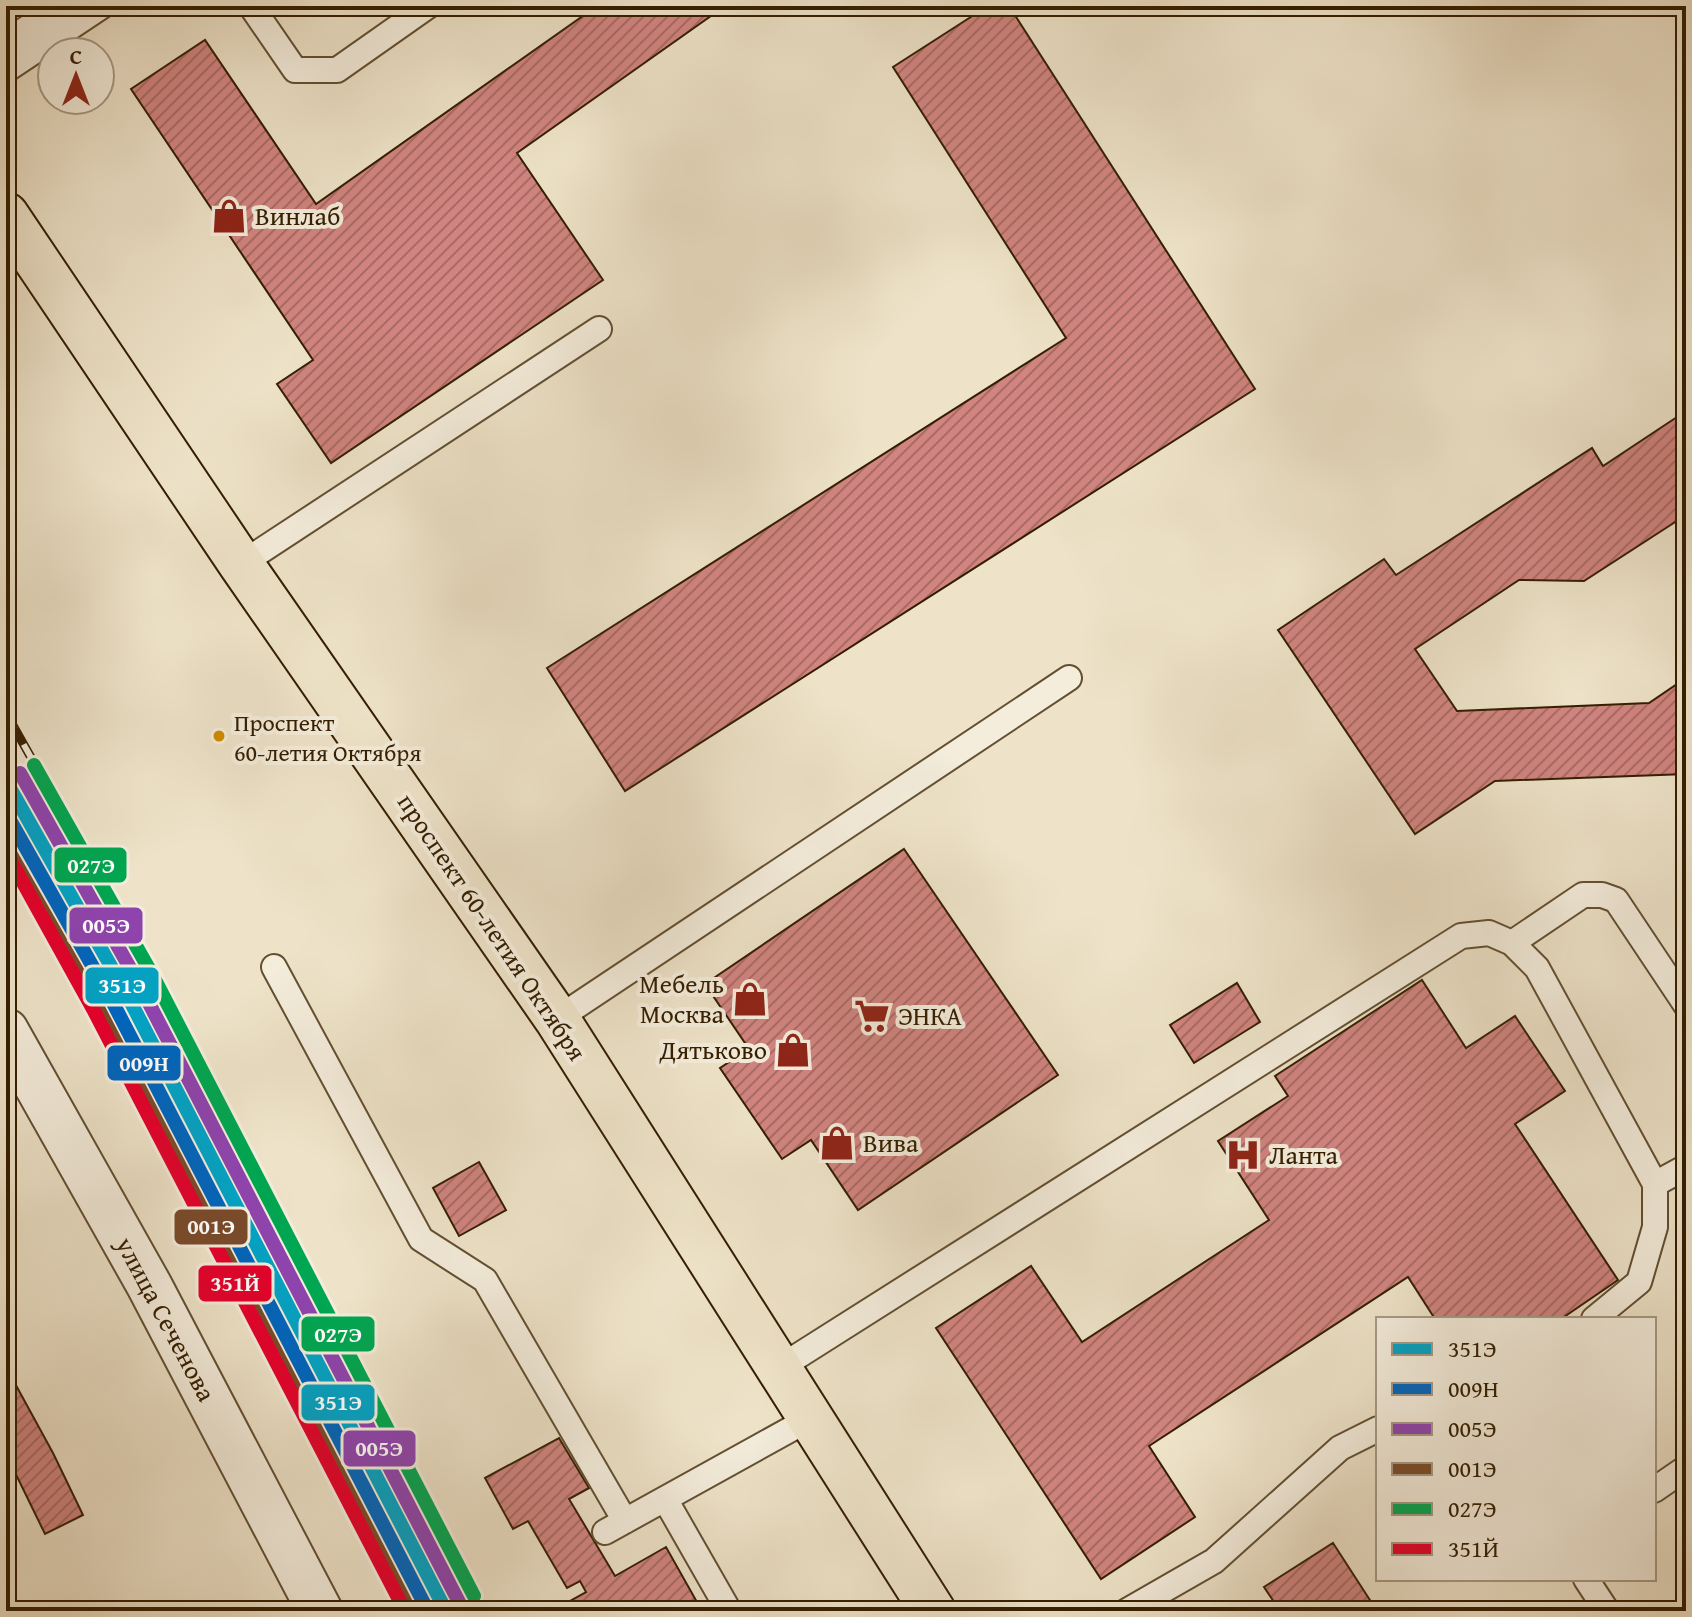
<svg xmlns="http://www.w3.org/2000/svg" width="1692" height="1617" font-family="'Gentium Book Plus',serif">
	<style>
		.building { fill: url(#building-hatch); stroke: #341e00; stroke-width: 2 }
		.lines { fill: none; stroke-linecap: round; stroke-linejoin: round }
		.lane-casing { stroke: #624f32; stroke-width: 28 }
		.street-casing { stroke: #624f32; stroke-width: 48 }
		.highway-casing { stroke: #341e00; stroke-width: 48 }
		.lane { stroke: #f4eddc; stroke-width: 24 }
		.street { stroke: #f4eddc; stroke-width: 44 }
		.highway { stroke: #eee3c9; stroke-width: 44 }
		.rail-casing { stroke: #341e00; stroke-width: 9 }
		.rail { stroke: #f4eddc; stroke-width: 6; stroke-dasharray: 18; stroke-linecap: butt }
		.rail-1-casing { stroke: #f4eddc; stroke-width: 20 }
		.rail-2-casing { stroke: #f4eddc; stroke-width: 20 }
		.rail-3-casing { stroke: #f4eddc; stroke-width: 20 }
		.rail-4-casing { stroke: #f4eddc; stroke-width: 20 }
		.rail-5-casing { stroke: #f4eddc; stroke-width: 20 }
		.rail-6-casing { stroke: #f4eddc; stroke-width: 20 }
		.rail-1 { stroke: #03a2c4; stroke-width: 14 }
		.rail-2 { stroke: #0065bd; stroke-width: 14 }
		.rail-3 { stroke: #8e44ad; stroke-width: 14 }
		.rail-4 { stroke: #7a4b2a; stroke-width: 14 }
		.rail-5 { stroke: #00a651; stroke-width: 14 }
		.rail-6 { stroke: #e4002b; stroke-width: 14 }
		.bus-dot { fill: #d08b00; stroke: #f4eddc; stroke-width: 3 }
		.labels { text-anchor: middle; stroke-width: 8; stroke-linejoin: round; paint-order: stroke }
		.bus-label { font-size: 24px; fill: #341e00; stroke: #f4eddc; text-anchor: start }
		.poi-label { font-size: 26px; fill: #341e00; stroke: #f4eddc; text-anchor: start }
		.street-label { font-size: 26px; fill: #341e00; stroke: #f4eddc }
		.line-badge { stroke: #f4eddc; stroke-width: 3 }
		.badge-label { font-size: 22px; text-anchor: middle; font-weight: bold; fill: #fff }
	</style>
	<defs>
		<pattern id="building-hatch" width="6" height="6" patternUnits="userSpaceOnUse" patternTransform="scale(2)"><rect width="6" height="6" fill="#d18480"/><path d="M-1 1l2-2M0 6l6-6M5 7l2-2" fill="none" stroke="#aa6b66"/></pattern>
	</defs>
	<rect width="100%" height="100%" fill="#eee3c9"/>
	<filter id="stains"><feTurbulence type="fractalNoise" baseFrequency=".0025" numOctaves="4"/><feColorMatrix values="0 0 0 0 .2 0 0 0 0 .09 0 0 0 0 .02 0 0 0 .5 -.17"/></filter>
	<radialGradient id="worn" r=".72"><stop offset=".6" stop-color="#630" stop-opacity="0"/><stop offset="1" stop-color="#630" stop-opacity=".3"/></radialGradient>
	<!-- building -->
	<path class="building" d="M597,6H725L517,153L603,280L331,463L277,384L313,360L131,89L205,40L316,204Z
		M988,6H1009L1255,389L625,791L547,668L1066,338L893,67Z
		M1686,411V515L1584,581L1519,580L1415,649L1457,711L1649,703L1686,678V774L1495,781L1415,834L1278,630L1384,559L1396,575L1592,448L1603,466Z
		M904,849L1058,1075L858,1210L811,1140L782,1159L720,1068L749,1049L705,984Z
		M1422,980L1466,1048L1515,1016L1565,1091L1515,1124L1618,1280L1561,1319H1435L1408,1277L1149,1446L1195,1517L1101,1579L936,1328L1031,1266L1082,1342L1269,1220L1218,1141L1288,1096L1275,1076Z
		M1237,983L1260,1022L1194,1063L1170,1025Z
		M479,1162L506,1210L459,1236L433,1188Z
		M6,1367L53,1453L83,1515L45,1534L6,1454Z
		M559,1438L589,1488L569,1499L615,1576L666,1547L702,1611H552L586,1592L580,1581L567,1588L528,1521L513,1529L485,1478Z
		M1333,1543L1377,1611H1280L1264,1587Z"/>
	<g class="lines">
		<!-- lane casing -->
		<g class="lane-casing">
			<path id="lane" d="M251,6L295,70H337L428,6
				M6,42L61,6
				M6,70L102,6
				M241,564L599,329
				M1512,943L1583,895H1602L1616,900L1686,1005
				M274,967L421,1239L485,1280L625,1521
				M557,1019L1069,678
				M1655,1184L1686,1167
				M779,1368L1461,936L1489,933L1512,943L1537,968L1655,1184V1227L1639,1282L1594,1319
				M1654,1490L1686,1468
				M665,1499L729,1611
				M605,1532L811,1418
				M1586,1579L1607,1611
				M1127,1611L1214,1561L1340,1448L1378,1429"/>
		</g>
		<!-- street casing -->
		<g class="street-casing">
			<path id="street" d="M6,1031L149,1285L320,1611"/>
		</g>
		<!-- highway casing -->
		<g class="highway-casing">
			<path id="highway" d="M6,215L241,564L557,1019L933,1611"/>
		</g>
		<!-- lane -->
		<use href="#lane" class="lane"/>
		<!-- street -->
		<use href="#street" class="street"/>
		<!-- highway -->
		<use href="#highway" class="highway"/>
		<!-- rail casing -->
		<g class="rail-casing">
			<path id="rail" d="M6,713L152,973L482,1611"/>
		</g>
		<!-- rail -->
		<use href="#rail" class="rail"/>
		<!-- rail-1 casing -->
		<g class="rail-1-casing">
			<path id="rail-1" d="M6,781L125,991L446,1611"/>
		</g>
		<!-- rail-2 casing -->
		<g class="rail-2-casing">
			<path id="rail-2" d="M6,813L111,999L428,1611"/>
		</g>
		<!-- rail-3 casing -->
		<g class="rail-3-casing">
			<path id="rail-3" d="M20,773L139,984L460,1604"/>
		</g>
		<!-- rail-4 casing -->
		<g class="rail-4-casing">
			<path id="rail-4" d="M6,846L97,1006L410,1611"/>
		</g>
		<!-- rail-5 casing -->
		<g class="rail-5-casing">
			<path id="rail-5" d="M34,765L153,976L474,1596"/>
		</g>
		<!-- rail-6 casing -->
		<g class="rail-6-casing">
			<path id="rail-6" d="M6,852L93,1009L405,1611"/>
		</g>
		<!-- rail-1 -->
		<use href="#rail-1" class="rail-1"/>
		<!-- rail-2 -->
		<use href="#rail-2" class="rail-2"/>
		<!-- rail-3 -->
		<use href="#rail-3" class="rail-3"/>
		<!-- rail-4 -->
		<use href="#rail-4" class="rail-4"/>
		<!-- rail-5 -->
		<use href="#rail-5" class="rail-5"/>
		<!-- rail-6 -->
		<use href="#rail-6" class="rail-6"/>
	</g>
	<!-- icons -->
	<defs>
		<g id="shop-bare" transform="scale(2.76)"><path d="M-5-2.5h2.3a2.7 3.5 0 0 1 5.4 0H5L5.5 6h-11ZM-1.5-2.5h3a1.5 2.3 0 0 0-3 0Z" fill="#8f2418" stroke="#f4eddc" stroke-width="2.5" paint-order="stroke"/></g>
		<g id="supermarket-bare" transform="scale(2.76)"><path d="M-6-5.5h2.5l.6 2H6L4.5 2H-2.5L-4.4-4H-6ZM-1.5 3.2a1.3 1.3 0 1 0 .1 0ZM3 3.2a1.3 1.3 0 1 0 .1 0Z" fill="#8f2418" stroke="#f4eddc" stroke-width="2.5" paint-order="stroke"/></g>
		<g id="hospital-bare" transform="scale(2.76)"><path d="M-5-5h3v3.5h4V-5h3V5h-3V1.5h-4V5h-3Z" fill="#8f2418" stroke="#f4eddc" stroke-width="2.5" paint-order="stroke"/></g>
	</defs>
	<g fill-rule="evenodd">
		<use href="#shop-bare" x="229" y="216"/>
		<use href="#shop-bare" x="750" y="999"/>
		<use href="#supermarket-bare" x="872" y="1016"/>
		<use href="#shop-bare" x="793" y="1050"/>
		<use href="#shop-bare" x="837" y="1143"/>
		<use href="#hospital-bare" x="1243" y="1155"/>
	</g>
	<!-- markers -->
	<circle class="bus-dot" cx="219" cy="736" r="7"/>
	<g class="labels">
		<!-- bus labels -->
		<g class="bus-label">
			<text x="234" y="731">Проспект<tspan x="234" dy="30">60-летия Октября</tspan></text>
		</g>
		<!-- poi labels -->
		<g class="poi-label">
			<text x="255" y="225">Винлаб</text>
			<text x="724" y="993" text-anchor="end">Мебель<tspan x="724" dy="30">Москва</tspan></text>
			<text x="898" y="1025">ЭНКА</text>
			<text x="767" y="1059" text-anchor="end">Дятьково</text>
			<text x="863" y="1152">Вива</text>
			<text x="1269" y="1164">Ланта</text>
		</g>
		<!-- street labels -->
		<g class="street-label">
			<text transform="translate(492 927) rotate(56)" y="9">проспект 60-летия Октября</text>
			<text transform="translate(166 1319) rotate(62)" y="9">улица Сеченова</text>
		</g>
	</g>
	<g class="line-badge">
		<rect x="53" y="846" width="75" height="38" rx="8" fill="#00a651"/>
		<rect x="68" y="906" width="76" height="39" rx="8" fill="#8e44ad"/>
		<rect x="84" y="966" width="76" height="39" rx="8" fill="#03a2c4"/>
		<rect x="106" y="1044" width="76" height="38" rx="8" fill="#0065bd"/>
		<rect x="173" y="1208" width="76" height="38" rx="8" fill="#7a4b2a"/>
		<rect x="197" y="1264" width="76" height="39" rx="8" fill="#e4002b"/>
		<rect x="300" y="1315" width="76" height="38" rx="8" fill="#00a651"/>
		<rect x="300" y="1383" width="76" height="39" rx="8" fill="#03a2c4"/>
		<rect x="342" y="1429" width="75" height="39" rx="8" fill="#8e44ad"/>
	</g>
	<g class="badge-label">
		<text x="91" y="873">027Э</text>
		<text x="106" y="933">005Э</text>
		<text x="122" y="993">351Э</text>
		<text x="144" y="1071">009Н</text>
		<text x="211" y="1234">001Э</text>
		<text x="235" y="1291">351Й</text>
		<text x="338" y="1342">027Э</text>
		<text x="338" y="1410">351Э</text>
		<text x="379" y="1456">005Э</text>
	</g>
	<!-- margin -->
	<rect width="1692" height="1617" fill="none" stroke="#eee3c9" stroke-width="32"/>
	<rect x="8" y="8" width="1676" height="1601" fill="none" stroke="#341e00" stroke-width="4"/>
	<rect x="16" y="16" width="1660" height="1585" fill="none" stroke="#341e00" stroke-width="2"/>
	<!-- legend -->
	<rect x="1376" y="1317" width="280" height="264" fill="#f4eddc" stroke="#a79a84" stroke-width="2"/>
	<rect x="1392" y="1343" width="40" height="12" fill="#03a2c4" stroke="#a79a84" stroke-width="2"/>
	<text x="1448" y="1357" font-size="24" fill="#341e00">351Э</text>
	<rect x="1392" y="1383" width="40" height="12" fill="#0065bd" stroke="#a79a84" stroke-width="2"/>
	<text x="1448" y="1397" font-size="24" fill="#341e00">009Н</text>
	<rect x="1392" y="1423" width="40" height="12" fill="#8e44ad" stroke="#a79a84" stroke-width="2"/>
	<text x="1448" y="1437" font-size="24" fill="#341e00">005Э</text>
	<rect x="1392" y="1463" width="40" height="12" fill="#7a4b2a" stroke="#a79a84" stroke-width="2"/>
	<text x="1448" y="1477" font-size="24" fill="#341e00">001Э</text>
	<rect x="1392" y="1503" width="40" height="12" fill="#00a651" stroke="#a79a84" stroke-width="2"/>
	<text x="1448" y="1517" font-size="24" fill="#341e00">027Э</text>
	<rect x="1392" y="1543" width="40" height="12" fill="#e4002b" stroke="#a79a84" stroke-width="2"/>
	<text x="1448" y="1557" font-size="24" fill="#341e00">351Й</text>
	<!-- north arrow -->
	<g transform="translate(76 76)"><circle r="38" fill="#f4eddc" stroke="#a79a84" stroke-width="2"/>
	<path d="M0-6L14 30L0 20L-14 30Z" fill="#8f2418"/>
	<text y="-12" font-size="22" font-weight="bold" text-anchor="middle" fill="#341e00">С</text>
	</g>
	<rect width="100%" height="100%" filter="url(#stains)"/>
	<rect width="100%" height="100%" fill="url(#worn)"/>
</svg>
